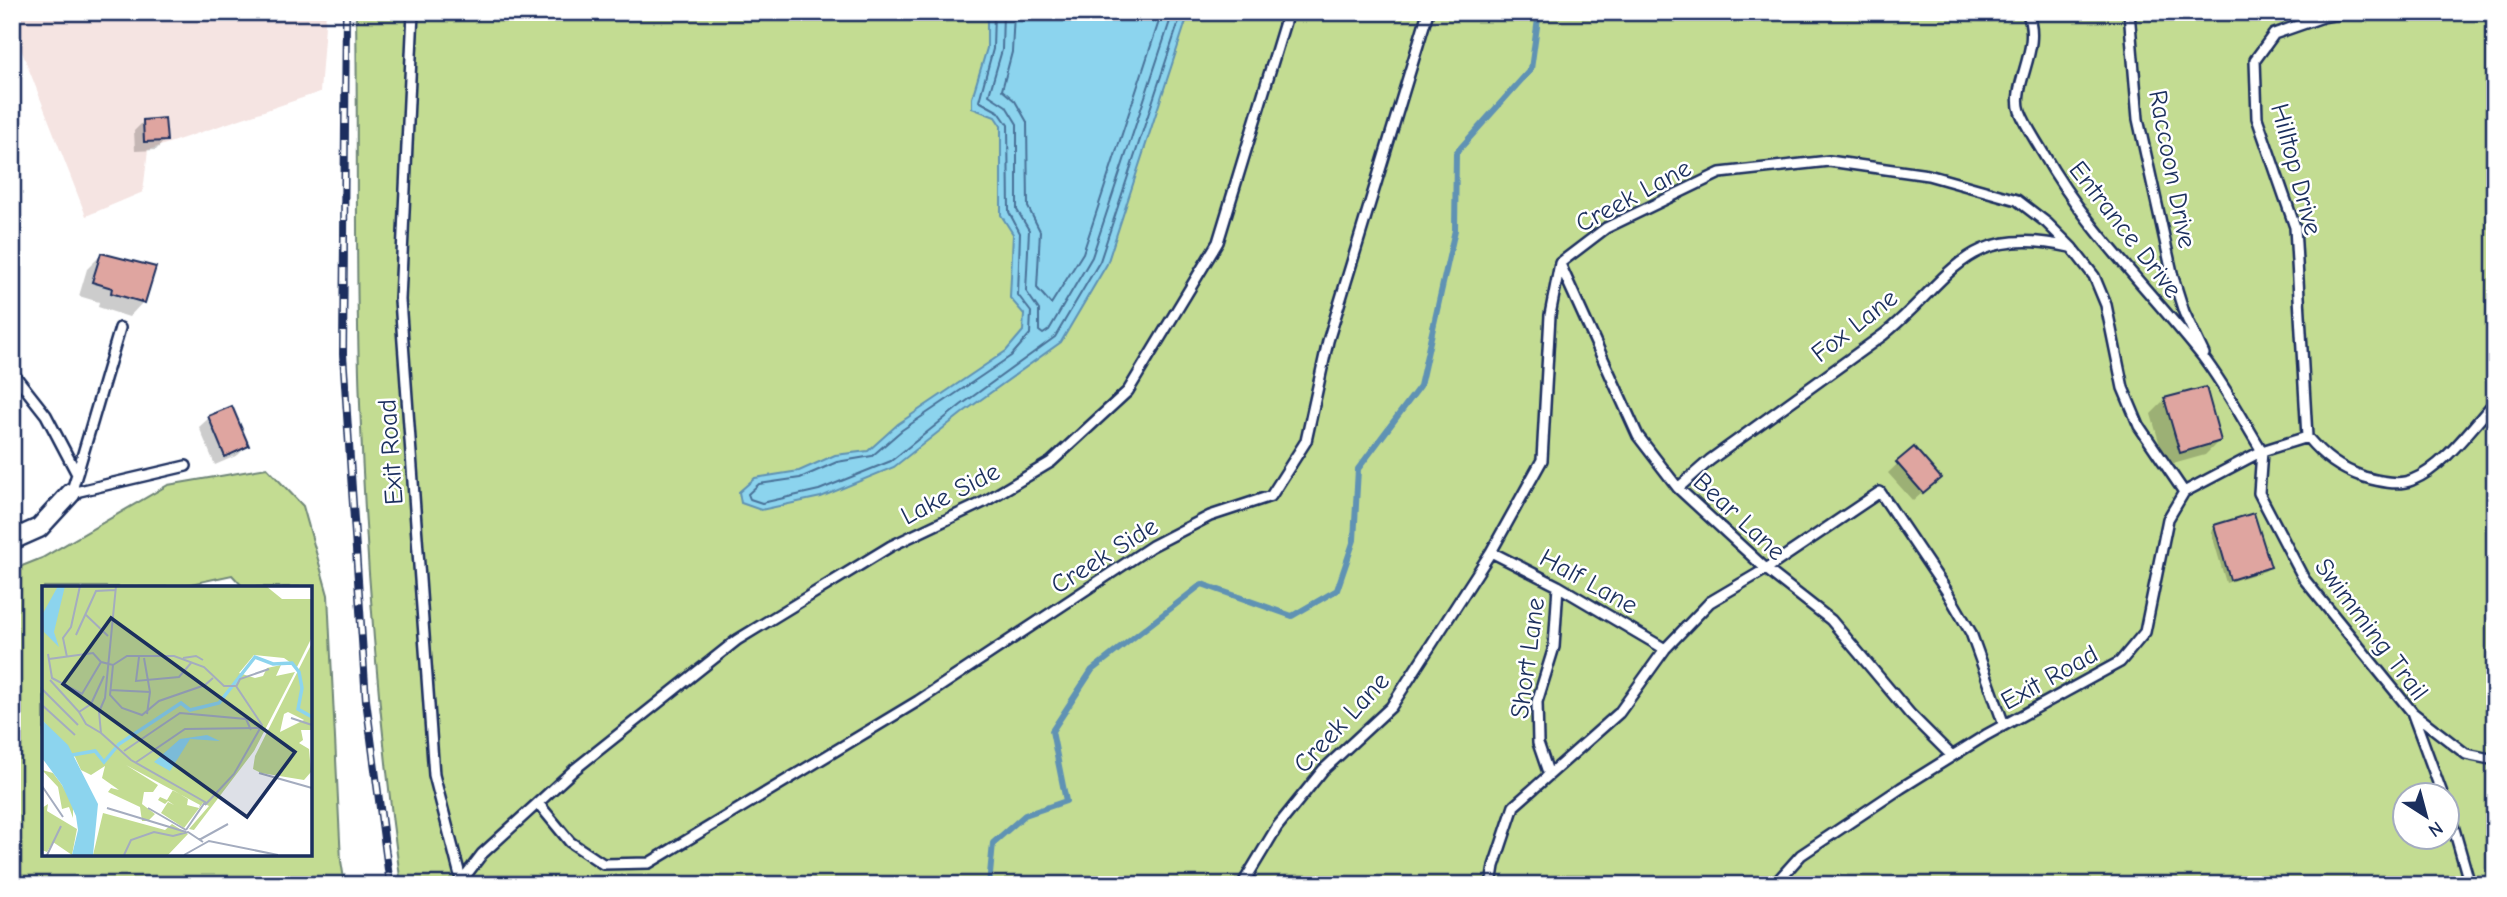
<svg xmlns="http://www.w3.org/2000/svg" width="2507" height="897" font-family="'Comic Neue',sans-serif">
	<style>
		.built { fill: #f5e4e2 }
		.green { fill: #c3dc92; stroke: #6f8678; stroke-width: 2; fill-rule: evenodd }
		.water { fill: #8cd4ee; stroke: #5f92b4; stroke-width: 2 }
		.shadow { fill: #0003 }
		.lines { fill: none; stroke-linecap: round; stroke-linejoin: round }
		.shore { stroke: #487198; stroke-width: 2 }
		.stream { stroke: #5f92b4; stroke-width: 6 }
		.building { fill: #dfa5a0; stroke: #1b2f5e; stroke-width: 2 }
		.service-casing { stroke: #1b2f5e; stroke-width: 14 }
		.minor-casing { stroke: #1b2f5e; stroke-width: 23 }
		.service { stroke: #fff; stroke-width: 9 }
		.minor { stroke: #fff; stroke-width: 18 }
		.rail-casing { stroke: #1b2f5e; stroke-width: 8 }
		.rail { stroke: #fff; stroke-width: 5; stroke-dasharray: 16; stroke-linecap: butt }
		.labels { text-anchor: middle; stroke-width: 5; stroke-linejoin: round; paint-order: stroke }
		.street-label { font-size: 26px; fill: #1b2f5e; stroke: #fff }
		.inset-river { fill: none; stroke: #8cd4ee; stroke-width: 3.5 }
		.inset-road { fill: none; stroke: #a4acbf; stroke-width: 2 }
		.view { fill: #1b2f5e; fill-opacity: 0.15; stroke: #1b2f5e; stroke-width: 3.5 }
		.inset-edge { fill: none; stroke: #1b2f5e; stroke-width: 3.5 }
	</style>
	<rect width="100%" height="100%" fill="#fff"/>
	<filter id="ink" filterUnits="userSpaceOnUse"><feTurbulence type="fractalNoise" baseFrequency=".0143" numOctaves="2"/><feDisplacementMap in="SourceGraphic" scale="14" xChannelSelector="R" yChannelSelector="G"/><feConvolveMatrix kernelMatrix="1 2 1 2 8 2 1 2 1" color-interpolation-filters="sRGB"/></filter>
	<g filter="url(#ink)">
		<!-- built -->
		<path class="built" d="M12,12H326L320,92L148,150L143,192L86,216L12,26Z"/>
		<!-- green -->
		<path class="green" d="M356,12H2495V885H401C379,725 366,565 360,404C355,274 358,143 356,12ZM2406,796H2448V838H2406Z
			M267,468L303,506L328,595L341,861L345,885H12V570L42,558L168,485ZM232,575L243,587H310V853H44V587H177Z"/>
		<!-- water -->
		<path class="water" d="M987,12H1189L1107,264L1061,342L965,411L894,467L821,497L761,510L741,503L739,492L755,478L799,471L835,455L868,451L898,424L1006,351L1023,331L1024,314L1010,298L1013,234L1001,215V126L995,117L972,108V98L987,48Z"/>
		<!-- shadow -->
		<path class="shadow" d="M143,122L165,140L156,150L135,151L134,131Z
			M101,255L143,302L129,317L98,307L99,302L79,296L87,269Z
			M2165,400L2219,441L2205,455L2166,466L2151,414Z
			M231,408L247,446L238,455L215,465L199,427L209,418Z
			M1913,449L1929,487L1913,501L1888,473Z
			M2215,527L2269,567L2265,571L2226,583L2211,531Z"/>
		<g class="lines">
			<!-- shore -->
			<path class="shore" d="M994,12L993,49L979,101L999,112L1008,125L1009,212L1020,233L1018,295L1031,312L1030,334L1011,356L902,430L872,456L837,462L800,478L759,484L748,494L750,499L762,503L819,490L891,461L961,405L1055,337L1100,261L1182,12
				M1003,12L1002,50L989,95L1006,106L1017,124V210L1029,230L1026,291L1039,310V331L1043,334L1049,330L1092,257L1173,12
				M1014,12L1012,52L1002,90L1015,101L1027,122L1028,207L1040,231L1037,288L1051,304L1083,253L1162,12"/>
			<!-- stream -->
			<path class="stream" d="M989,885L993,843L1025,815L1066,801L1052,731L1092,670L1202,584L1292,616L1337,590L1354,540L1358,469L1420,386L1455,230L1456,153L1531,69L1539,12"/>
		</g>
		<!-- building -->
		<path class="building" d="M165,118L167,141L144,142L143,120Z
			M101,253L156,267L145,303L111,293L112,288L92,282Z
			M2206,387L2221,441L2180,453L2164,398Z
			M232,406L249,446L225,457L208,416Z
			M1914,447L1941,478L1923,493L1896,462Z
			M2254,513L2271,567L2230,580L2214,525Z"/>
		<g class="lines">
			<!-- service casing -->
			<g class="service-casing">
				<path id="service" d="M413,12L400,300L434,775L462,883
					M2027,12C2043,48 2011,84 2020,111C2025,125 2035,139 2043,153C2086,229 2149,289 2203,357C2225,386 2243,420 2262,451
					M2129,12L2138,119L2173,277L2184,312L2204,354
					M1560,264L1638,436L1678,488L1766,569L1831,620L1910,714L1952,756
					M13,373L46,415L77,474L71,493
					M2307,437C2324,457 2340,469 2364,477C2378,481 2398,486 2412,480C2443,468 2472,427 2495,402
					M2262,451L2259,493L2304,579L2412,712L2443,796
					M77,474L120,328
					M1678,488L1710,460L1883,335C1953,278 1964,223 2070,247
					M71,493L186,466
					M1491,552L1558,586L1665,649
					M2413,713L2466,754L2495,760
					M1549,775L1538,743L1537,702L1554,647L1558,586
					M538,803L570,842L603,864L649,863L918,701L1152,546L1210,516L1271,496L1306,441L1328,341L1428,12
					M2448,808L2470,885
					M463,879L482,854L575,769L737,640L891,546L984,502L1051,462L1128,391L1218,242L1288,12
					M1242,885L1277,827L1323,770L1391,707L1491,552L1542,460L1550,315L1560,263L1606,228L1720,173L1829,161L1928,175L2017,200L2047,223L2072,248L2094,276L2106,305L2123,388L2139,426L2184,492
					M1491,885L1494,866L1514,806L1619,713L1665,649L1710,602L1766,569L1880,492L1946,590L1971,633L2004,725
					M1774,885L1801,855L1901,788L1986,735L2120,662L2145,632L2168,519L2184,492L2262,451L2307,437L2295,227L2257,118L2255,60L2274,34L2323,17L2349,12"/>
			</g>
			<!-- minor casing -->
			<g class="minor-casing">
				<path id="minor" d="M12,540L39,528L71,493"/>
			</g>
			<!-- service -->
			<use href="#service" class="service"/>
			<!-- minor -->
			<use href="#minor" class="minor"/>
			<!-- rail casing -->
			<g class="rail-casing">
				<path id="rail" d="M346,12L343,354L366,700L390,885"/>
			</g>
			<!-- rail -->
			<use href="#rail" class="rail"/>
		</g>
	</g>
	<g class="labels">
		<!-- street labels -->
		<g class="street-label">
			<text transform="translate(2173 169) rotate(79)" y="9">Raccoon Drive</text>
			<text transform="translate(2297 169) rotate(75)" y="9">Hilltop Drive</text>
			<text transform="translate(1633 195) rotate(-28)" y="9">Creek Lane</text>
			<text transform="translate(2126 229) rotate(52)" y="9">Entrance Drive</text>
			<text transform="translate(1854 325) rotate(-38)" y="9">Fox Lane</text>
			<text transform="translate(390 452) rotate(-94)" y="9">Exit Road</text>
			<text transform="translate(950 493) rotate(-27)" y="9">Lake Side</text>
			<text transform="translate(1740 516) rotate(43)" y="9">Bear Lane</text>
			<text transform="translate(1104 555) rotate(-32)" y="9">Creek Side</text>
			<text transform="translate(1589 581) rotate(29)" y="9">Half Lane</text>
			<text transform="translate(2372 629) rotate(53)" y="9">Swimming Trail</text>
			<text transform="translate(1527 658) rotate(-82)" y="9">Short Lane</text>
			<text transform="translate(2049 677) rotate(-29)" y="9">Exit Road</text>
			<text transform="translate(1341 722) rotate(-47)" y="9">Creek Lane</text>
		</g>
	</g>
	<!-- overview -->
	<g transform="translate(42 586)">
		<rect width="270" height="270" fill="#fff"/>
		<path d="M0,0H224L240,13H269V53L255,81L242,72L212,69L197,87L213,92L221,90L225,82L239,79L234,90L253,86L212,165L152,244L147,243L167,220L161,217L142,242L119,227L126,216L132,219L126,215L123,218L116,214L118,211L125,214L131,204L146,213L145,219L157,222L158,219L84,179L116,199L111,206H102L100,218L113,228L106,235H100L98,221L66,206L69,202L77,204L60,192L63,180L49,189L39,184L33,171L0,134ZM269,59V144H259L261,154L257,157L267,163L269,186L262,194L219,187L211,183L213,170ZM246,126L262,134L238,146L242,128ZM0,184L11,187L20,199L31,219V232L27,221L20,223L16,201ZM6,218L5,225L35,243L30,269L11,256L5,266L0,264V222ZM61,227L123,244L130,238L146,248L126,269H51Z" fill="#c3dc92" fill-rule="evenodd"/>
		<path d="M16,0H23L12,46L17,61L2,46L0,29ZM0,134L26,159L56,218L51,269H30L36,244L34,230L20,199L0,172ZM165,149L178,155L148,153L128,185L112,176L138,153Z" fill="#8cd4ee"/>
		<path class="inset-river" d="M30,169L53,165L62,176L77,158L139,117L148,124L177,117L213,71L231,78L250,77L257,86L260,102L256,123L270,131"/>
		<path class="inset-road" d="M74,0L63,112L57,126L59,147L89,174L163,216L144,244M43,28L66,50M34,49L54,5L73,4M6,68L10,92L40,108L59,76L71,79L85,70H132L162,81L182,100H194L220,139L192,188L163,219M25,71L21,52L29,41L38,0M97,71L94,95L137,91L149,77M102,72L108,106L105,128M141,72L154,70L161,74M7,73L51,67L59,76M71,79L68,109L80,122L100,129L117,115L163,99L171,92M8,94L37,126L49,118L62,90M194,101L198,93L227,83M0,103L36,139M68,104L108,106M0,119L33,149M37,126L44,138L59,147M249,132L270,139M82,165L138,127L204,133L209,144M93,177L143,143L218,142M217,187L270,202M0,200L21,231M65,222L144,246M106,222L144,244M157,254L186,238M5,269L19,240M82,269L89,254L112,246L131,250L146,246L161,256M142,269L167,255L236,269"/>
		<path class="view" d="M69,32L253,166L205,231L21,98Z"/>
		<rect width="270" height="270" class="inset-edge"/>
	</g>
	<!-- margin -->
	<rect width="2507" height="897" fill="none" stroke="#fff" stroke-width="42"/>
	<rect x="21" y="21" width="2465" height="855" fill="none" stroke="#1b2f5e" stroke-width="2.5" filter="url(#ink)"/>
	<!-- north arrow -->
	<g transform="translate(2426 816) rotate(144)"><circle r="33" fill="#ffffff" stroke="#a4acbf" stroke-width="2"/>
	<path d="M0-5L12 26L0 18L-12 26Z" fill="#1b2f5e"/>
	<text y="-10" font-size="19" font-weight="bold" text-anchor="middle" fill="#1b2f5e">N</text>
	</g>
</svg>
